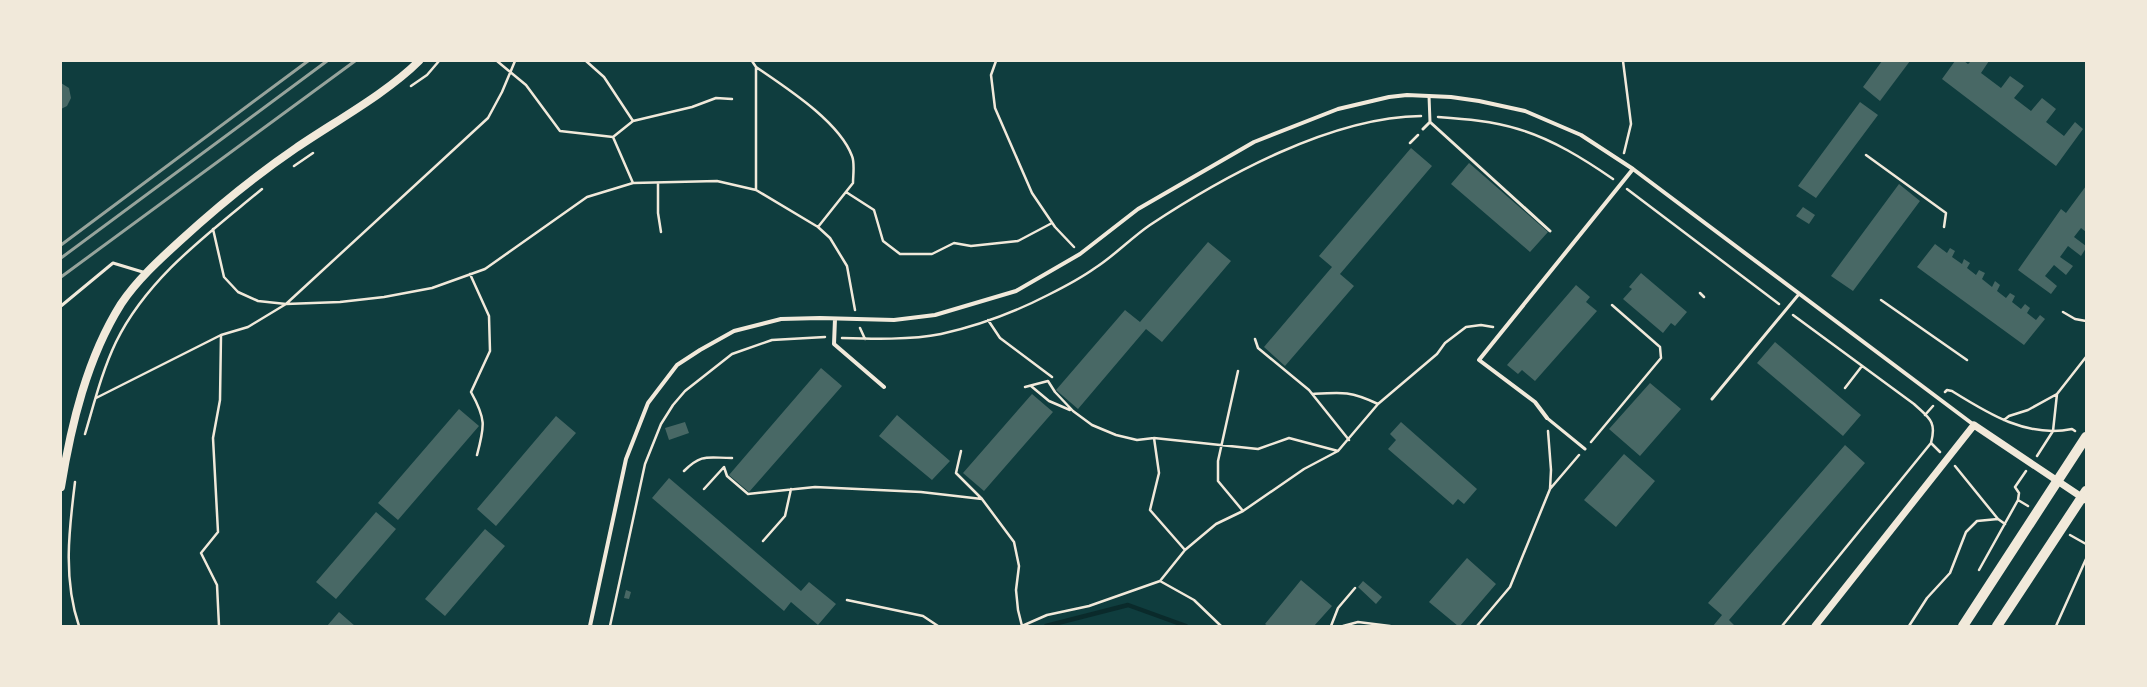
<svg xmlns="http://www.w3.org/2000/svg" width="2147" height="687" font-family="Rubik,sans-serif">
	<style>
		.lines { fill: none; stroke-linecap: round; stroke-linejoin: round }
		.stream { stroke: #0a2a2b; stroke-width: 4.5 }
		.building { fill: #486865 }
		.path { stroke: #f1e9da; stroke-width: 2.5 }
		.service { stroke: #f1e9da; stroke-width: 3 }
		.minor { stroke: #f1e9da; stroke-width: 4 }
		.tertiary { stroke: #f1e9da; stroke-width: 7 }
		.secondary { stroke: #f1e9da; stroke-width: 8 }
		.primary { stroke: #f1e9da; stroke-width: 10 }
		.rail { stroke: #97a49c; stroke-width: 3 }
	</style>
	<rect width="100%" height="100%" fill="#0f3d3e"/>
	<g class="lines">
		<!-- stream -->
		<path class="stream" d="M1046,626L1128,605L1186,626"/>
	</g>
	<!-- building -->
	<path class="building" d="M1882,61H1910L1880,101L1863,87Z
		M1955,61H1964L1968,64L1971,61H1989L1981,73L2001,88L2010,76L2024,86L2014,98L2031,111L2042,98L2056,109L2046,122L2064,136L2075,122L2083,129L2056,166L1942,79Z
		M61,83L69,88L71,98L67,106L61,109Z
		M1860,102L1878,115L1816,198L1798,186Z
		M1411,148L1432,166L1340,274L1354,286L1285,366L1264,347L1332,267L1319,256Z
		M1469,163L1548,232L1530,252L1451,184Z
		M1899,184L1920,201L1853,291L1831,276Z
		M2086,186V232L2081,228L2074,237L2086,246V248L2081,256L2068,246L2060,257L2073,266L2066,275L2054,265L2045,276L2057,286L2051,294L2018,270L2061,209L2066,213Z
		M1803,207L1815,215L1809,224L1796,216Z
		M1208,242L1231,261L1162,342L1146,329L1078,409L1056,390L1125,310L1140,322Z
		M1935,244L1947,253L1950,248L1955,251L1952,257L1962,264L1964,259L1970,263L1967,268L1976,275L1979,270L1985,273L1982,279L1992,287L1995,281L2000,285L1997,291L2006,298L2010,293L2015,296L2012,302L2021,309L2025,304L2030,308L2027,313L2036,320L2040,315L2045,319L2024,345L1917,267Z
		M1641,273L1687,312L1675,326L1671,323L1663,333L1623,299L1632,289L1629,287Z
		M1576,285L1590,297L1586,302L1597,311L1535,381L1522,370L1518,374L1507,365Z
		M1775,342L1861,415L1843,436L1757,363Z
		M821,368L842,386L749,492L729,475Z
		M1650,383L1681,409L1640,456L1609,429Z
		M1032,394L1053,412L984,491L963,473Z
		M459,409L479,426L398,520L378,503Z
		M897,415L950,461L932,480L879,436Z
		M556,416L576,433L496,526L477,509Z
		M685,422L689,433L669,440L665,428Z
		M1401,422L1477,489L1464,504L1458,499L1453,505L1388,449L1396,440L1390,434Z
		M1845,445L1865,463L1729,620L1735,626H1713L1722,615L1708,603Z
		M1624,454L1655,481L1616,527L1584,500Z
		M669,478L801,591L809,582L836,604L818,625L791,602L784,611L652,498Z
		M376,512L396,529L336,599L316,582Z
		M485,529L505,546L445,616L425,599Z
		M1467,558L1496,584L1460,626H1458L1429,602Z
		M1301,580L1332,606L1314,626H1268L1265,624Z
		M1363,581L1382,597L1376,604L1358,587Z
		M626,590L631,592L629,599L624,598Z
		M339,612L355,626H327Z"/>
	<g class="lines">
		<!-- path -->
		<path class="path" d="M497,61L526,85L560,131L613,137L633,183
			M586,61L604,77L633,121
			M752,61L756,67C785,87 839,121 852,156C855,163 853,175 853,183L818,227
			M996,61L991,75L995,108L1032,193L1055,227L1074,247
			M1623,61L1631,124L1624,153
			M756,67V190
			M411,86L427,75L439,61
			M1438,117C1465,119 1492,121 1518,129C1552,139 1584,159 1613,179
			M613,137L633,121L692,107L716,98L732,99
			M1410,143L1418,135
			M1866,155L1946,213L1944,227
			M294,166L313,153
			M658,183V213L661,232
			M1627,189L1779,304
			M846,192L874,210L883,241L900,254H932L954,243L971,246L1018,241L1052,223
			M213,229L224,277L238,292L258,301L286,304L340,302L384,297L432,288L485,269L587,197L633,183L717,181L756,190L818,227L830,238L847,266L855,310
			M470,274L489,316L490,351L471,392C486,419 485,425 477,455
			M1700,293L1704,297
			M1881,300L1967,360
			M2063,312L2075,319L2086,321
			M1793,315L1914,404C1929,418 1937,421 1931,443L1940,452
			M988,320L1000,338L1052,377
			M860,328L865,339
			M842,338C872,339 911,340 941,334C977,326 1015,312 1048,295C1064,287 1081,278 1095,268C1114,256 1131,238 1150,225C1224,176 1331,117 1421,116
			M1255,339L1258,348L1309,390L1349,440
			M1238,371L1218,461V481L1243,511
			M1031,386L1049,401L1070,410
			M1025,387L1048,381L1055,392L1073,411L1092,425L1116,435L1137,440L1154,438L1258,449L1289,438L1338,451
			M1845,388L1862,366
			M1945,392L1947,390L1952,391C1989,414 2027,438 2072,429L2075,431
			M1313,394C1342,392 1351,391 1378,404
			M96,398L221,335L248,327L286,304L488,118L502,92L515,61
			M1925,415L1933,406
			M2004,420L2009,416L2028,410L2057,394L2086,357
			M85,434C94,404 102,371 116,342C148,277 208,234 262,189
			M1154,438L1159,473L1150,510L1185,550
			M1591,442L1661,358L1660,347L1612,305
			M961,451L956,473L982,499L1014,542L1019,566L1016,590L1018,610L1022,626
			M2037,456L2053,431L2057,394
			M1955,466L1998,519L2005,524
			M684,471C702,453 708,458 732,458
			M75,482C69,530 63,579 79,626
			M704,489L724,467L727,476L748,494L815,487L921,492L982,499
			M1550,489L1579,455
			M2018,500L2028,506
			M2070,535L2086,544
			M763,541L785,516L791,489
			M1979,570L2018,500L2019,493L2015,487L2026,471
			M1160,581L1194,600L1221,626
			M847,600L923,616L938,626
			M219,626L217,585L201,553L218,532L213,438L220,400L221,335
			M610,626L645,464L661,424L673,405L685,391L732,354L772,340L825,337
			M1022,626L1047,615L1089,606L1160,581L1185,550L1216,524L1243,511L1304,469L1338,451L1378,404L1437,354L1445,343L1466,327L1481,325L1493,327
			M1331,626L1338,608L1355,588
			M1343,626L1358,622L1390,626
			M1477,626L1510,587L1550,489L1551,470L1548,431
			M1782,626L1931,443
			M1909,626L1927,598L1950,573L1966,532L1977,521L1998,519
			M2056,626L2086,559"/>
		<!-- service -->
		<path class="service" d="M1429,96L1430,122L1550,231
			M1423,129L1430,122
			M61,306L113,263L146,273
			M1712,399L1799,294
			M1547,418L1585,449"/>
		<!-- minor -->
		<path class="minor" d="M835,319L834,344L884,387
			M1547,418L1535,402L1479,360L1633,169
			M590,626L626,459L648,403L677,365L700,350L734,331L781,319L820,318L894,320L935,315L1016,291L1080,254L1138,209L1254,142L1338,109L1389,97L1407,95L1451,97L1479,101L1525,111L1581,135L1633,169L1974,425"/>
		<!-- tertiary -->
		<path class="tertiary" d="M1815,626L1974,425L2086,500"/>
		<!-- secondary -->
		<path class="secondary" d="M61,487C71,425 87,358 121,304C137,280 159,260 181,240C217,207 255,176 296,148C334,122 387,93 419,61"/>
		<!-- primary -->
		<path class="primary" d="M1963,626L2086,437
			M1997,626L2086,491"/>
		<!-- rail -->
		<path class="rail" d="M61,245L308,61
			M61,258L327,61
			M61,277L355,61"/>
	</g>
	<!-- border -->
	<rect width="2147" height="687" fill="none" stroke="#f1e9da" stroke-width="124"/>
</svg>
